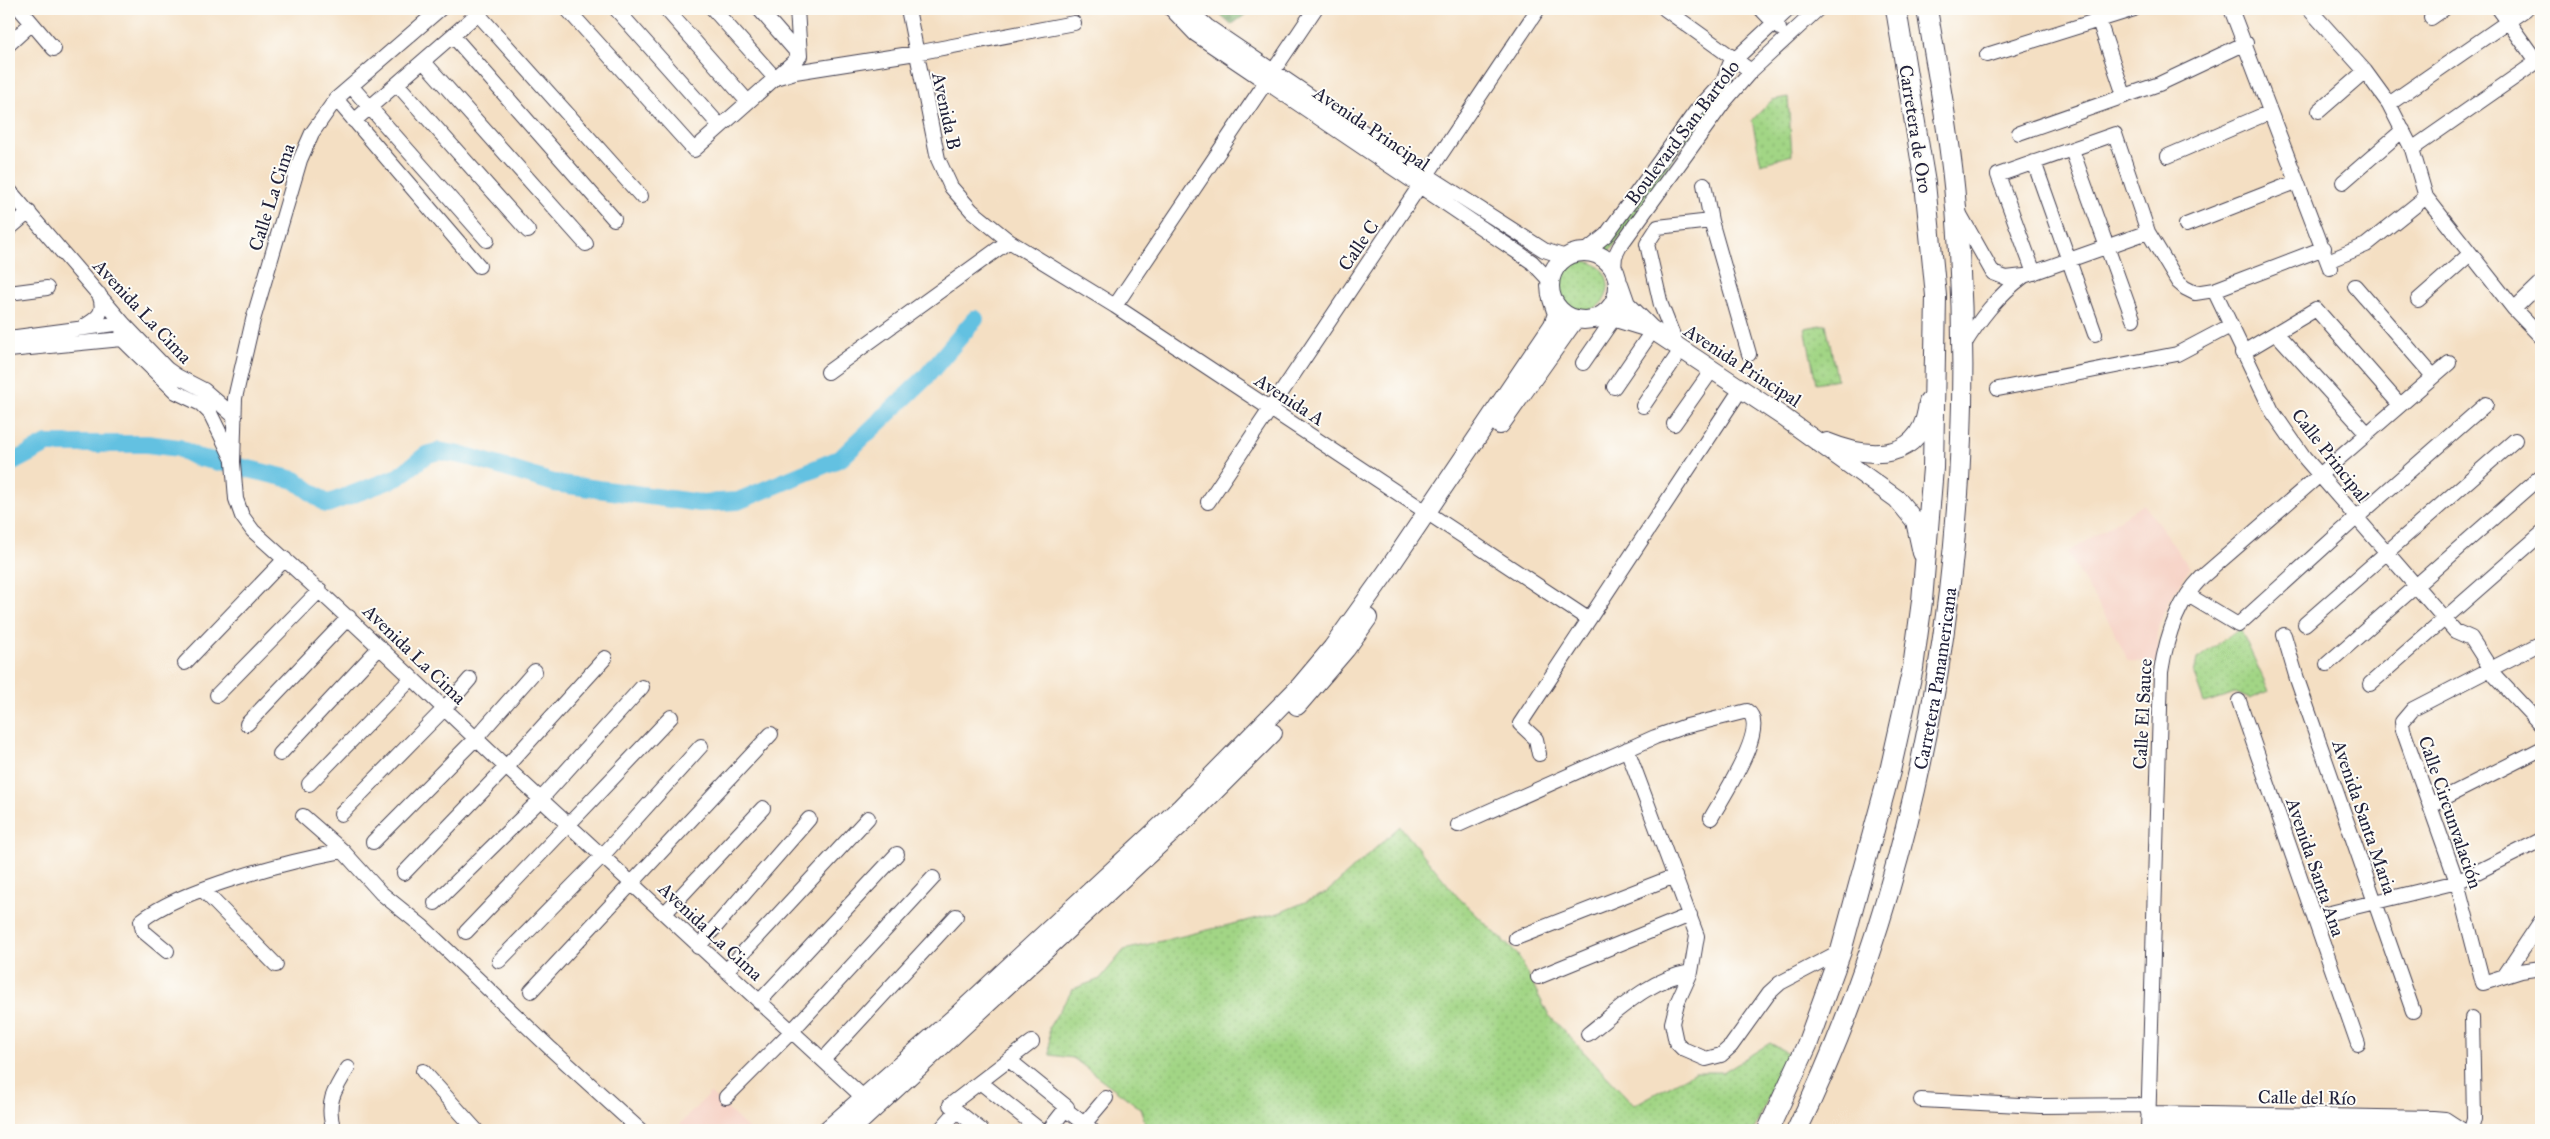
<svg xmlns="http://www.w3.org/2000/svg" width="2550" height="1139" font-family="'IM FELL Great Primer',serif">
	<style>
		.built { fill: #f6d1c5 }
		.grass { fill: url(#grass-dots); stroke: #627c60 }
		.forest { fill: url(#forest-firs); stroke: #526c56 }
		.lines { fill: none; stroke-linecap: round; stroke-linejoin: round }
		.river { stroke: #63c1e1; stroke-width: 18 }
		.minor-casing { stroke: #423e4f; stroke-width: 16 }
		.major-casing { stroke: #423e4f; stroke-width: 20 }
		.highway-casing { stroke: #423e4f; stroke-width: 22 }
		.minor { stroke: #fff; stroke-width: 14 }
		.major { stroke: #fff; stroke-width: 18 }
		.highway { stroke: #fff; stroke-width: 20 }
		.labels { text-anchor: middle; stroke-width: 4; stroke-linejoin: round; paint-order: stroke }
		.street-label { font-size: 19px; fill: #22223b; stroke: #fdfcf7 }
	</style>
	<defs>
		<pattern id="grass-dots" width="8" height="8" patternUnits="userSpaceOnUse" patternTransform="scale(1.25)"><rect width="8" height="8" fill="#a2d585"/><path d="M2 2h.1M6 6h.1" fill="none" stroke="#8bb774" stroke-width="1.8" stroke-linecap="round"/></pattern>
		<pattern id="forest-firs" width="22" height="20" patternUnits="userSpaceOnUse" patternTransform="scale(1.25)"><rect width="22" height="20" fill="#81b672"/><path d="M5 1l3.5 6h-7zM16 11l3.5 6h-7z" fill="#69945f"/></pattern>
	</defs>
	<rect width="100%" height="100%" fill="#fdfcf7"/>
	<filter id="ink" filterUnits="userSpaceOnUse"><feTurbulence type="fractalNoise" baseFrequency=".02" numOctaves="2"/><feDisplacementMap in="SourceGraphic" scale="10" xChannelSelector="R" yChannelSelector="G"/><feConvolveMatrix kernelMatrix="1 2 1 2 8 2 1 2 1" color-interpolation-filters="sRGB"/></filter>
	<filter id="wash" filterUnits="userSpaceOnUse"><feTurbulence type="fractalNoise" baseFrequency=".0096" numOctaves="4" result="noise"/><feDisplacementMap in="SourceGraphic" scale="20" xChannelSelector="R" yChannelSelector="G"/><feGaussianBlur stdDeviation="1.12" result="paint"/><feColorMatrix in="noise" values="0 0 0 0 0 0 0 0 0 0 0 0 0 0 0 0 0 1.4 0 .05"/><feComposite in="paint" operator="in"/></filter>
	<g filter="url(#wash)">
		<rect width="100%" height="100%" fill="#f4dfc3"/>
		<!-- built -->
		<path class="built" d="M2144,504L2190,568L2169,600L2158,628L2157,663L2128,661L2111,625L2067,553Z
			M710,1093L750,1130H685L679,1125Z"/>
		<!-- grass -->
		<path class="grass" d="M1788,97L1792,155L1761,164L1752,120L1772,100Z
			M1714,101L1717,104L1716,107L1679,150L1612,248L1610,251L1605,250L1606,244L1673,146Z
			M1558 286a25 25 0 1 1 50 0a25 25 0 1 1-50 0Z
			M1826,324L1837,379L1816,383L1805,328Z
			M2240,628L2269,691L2250,699L2235,693L2204,703L2194,674L2197,659Z
			M1400,826L1457,896L1518,955L1548,1014L1634,1105L1695,1072H1723L1770,1043L1788,1053L1754,1130H1138L1145,1122L1140,1108L1073,1058L1050,1055L1049,1027L1073,989L1100,979L1124,950L1279,913L1326,893Z"/>
		<!-- forest -->
		<path class="forest" d="M1214,9H1253L1231,25Z"/>
		<g class="lines">
			<!-- river -->
			<path class="river" d="M9,464L47,444H147L179,448L196,457L223,463
				M240,467L295,480L327,504L398,477L426,455L439,451L470,457L554,483L700,503L738,501L841,458L924,379L975,319"/>
		</g>
	</g>
	<g filter="url(#ink)">
		<g class="lines">
			<!-- minor casing -->
			<g class="minor-casing">
				<path id="minor" d="M20,9L54,49
					M440,9L336,99L312,133L300,160L253,320L235,398L233,462L236,499L242,516L253,531C340,608 423,689 507,768C626,879 745,988 864,1098L870,1106
					M567,9L694,150L800,56
					M616,9L720,126
					M666,9L748,102
					M713,9L775,78L795,72L916,53L1074,23
					M759,9L800,56
					M797,9L800,56
					M908,9L938,159L951,187L972,211L1009,241L1115,306L1588,619
					M1171,9L1195,34L1532,262L1550,281
					M1188,9L1207,26L1427,175L1544,250L1566,257
					M1665,9L1751,71
					M1761,9L1779,28
					M2095,9L2124,95
					M2231,9L2330,268
					M2309,9L2365,71L2389,104L2412,149L2426,197L2514,309L2541,337
					M2499,9L2537,62
					M478,14L641,196
					M2431,18L2444,9
					M453,36L614,219
					M9,44L32,23
					M1987,55L2134,9
					M424,62L586,244
					M397,84L528,231
					M351,86L487,240
					M336,99L479,266
					M2389,104L2526,9
					M2319,111L2365,71
					M354,121L483,9
					M2019,133L2159,84L2246,43
					M2412,149L2541,59
					M2072,150L2133,319
					M2168,156L2270,112
					M2034,162L2095,334
					M2343,182L2403,130
					M1704,184L1711,221L1749,354
					M9,190L123,323L167,369L177,376L204,390L235,417
					M1958,211L1993,273L2006,278L2024,276L2148,232
					M2186,225L2296,182
					M9,229L29,212
					M1585,252L1606,235L1696,111L1723,82L1730,64L1789,9
					M2328,261L2366,245L2426,197
					M1614,269L1615,256L1620,246L1724,102L1751,71L1818,9
					M2034,273L1998,175L2115,134L2148,232L2178,282L2185,288L2195,293L2214,290L2272,411L2304,457L2455,631L2471,638L2496,677L2541,725
					M2355,286L2433,376
					M2214,290L2324,248
					M9,293L47,288
					M2418,300L2470,254
					M1115,306L1315,9
					M2514,309L2541,283
					M123,323L122,339L176,392L201,404L210,413L233,460
					M83,327C99,318 106,312 99,294
					M2276,333L2367,433
					M9,338L123,323
					M1678,348L1661,305L1647,244L1658,227L1711,221
					M1962,348C1979,320 1997,296 2024,276
					M9,350L122,339
					M2242,353L2316,309L2400,405
					M1583,363L1614,318
					M828,372L1009,241
					M1614,387L1653,330
					M1998,389L2177,354L2230,326
					M1643,406L1681,350
					M1674,424L1712,370
					M1208,502L1538,9
					M2188,595L2238,625L2356,518L2486,404
					M2305,624L2515,440
					M2284,635L2297,679L2413,1011
					M2541,643L2413,709L2402,722L2403,730L2457,882L2483,983L2521,971L2541,968
					M185,663L285,559
					M2327,664L2541,476
					M2370,684L2541,534
					M217,695L320,590
					M2239,701L2358,1044
					M247,724L349,617
					M1627,749L1697,936L1691,972L1677,1003L1672,1023L1676,1042L1683,1049L1706,1059L1721,1055L1731,1046L1769,993L1780,983L1841,951
					M280,754L380,647
					M1539,754L1536,739L1520,724L1741,389
					M309,784L412,678
					M2430,805L2541,749
					M341,814L445,708L470,679
					M303,816L343,851L381,893L423,927L551,1049L640,1130
					M1458,825L1655,737L1683,727L1747,711C1771,726 1721,799 1711,818
					M373,842L476,738L535,671
					M404,873L506,767L605,658
					M203,890L276,965
					M435,903L541,799L642,687
					M665,913L763,808
					M2314,917L2457,882L2541,840
					M466,932L671,717
					M1516,938L1675,876
					M698,947L809,819
					M167,951L143,931L141,921C181,888 291,861 343,851
					M499,961L603,855L701,746
					M726,971L868,818
					M2505,975L2541,921
					M1538,977L1690,915
					M531,991L771,734
					M759,1002L897,854
					M1588,1034C1620,1009 1650,979 1691,972
					M823,1060L956,916
					M1009,1060L1067,1107L1049,1130
					M423,1071L476,1130
					M980,1082L1040,1130
					M726,1097L791,1032L933,878
					M1921,1100L2040,1106L2147,1105
					M1065,1109L1092,1130
					M957,1111L950,1105L1032,1042
					M2148,1113L2433,1118L2445,1119L2462,1130
					M2148,1126L2438,1130
					M334,1130C325,1104 334,1090 348,1068
					M940,1130L957,1111L981,1130
					M1079,1130L1106,1098
					M2148,1130L2161,672C2166,639 2177,602 2202,577L2449,363
					M2471,1130L2474,1119L2472,1018"/>
			</g>
			<!-- major casing -->
			<g class="major-casing">
				<path id="major" d="M1550 286a34 34 0 1 1 68 0a34 34 0 1 1-68 0Z
					M1619,284L1626,304L1651,329L1782,416L1897,499L1915,521L1922,553
					M1593,319L1612,317L1648,328
					M1500,425L1575,319
					M1827,442C1871,460 1923,462 1928,402
					M1297,706L1346,649L1368,618
					M827,1130L955,1017L1181,807L1300,686L1332,648L1387,571L1553,325L1557,314L1552,299
					M851,1130L1189,817L1273,733"/>
			</g>
			<!-- highway casing -->
			<g class="highway-casing">
				<g id="highway">
					<path d="M1768,1130L1807,1045L1841,951L1890,771L1913,668L1922,601L1933,468L1936,296L1925,183L1896,9"/>
					<path id="s1" d="M1797,1130C1932,852 1981,515 1956,208C1951,142 1938,75 1927,9"/>
				</g>
			</g>
			<!-- minor -->
			<use href="#minor" class="minor"/>
			<!-- major -->
			<use href="#major" class="major"/>
			<!-- highway -->
			<use href="#highway" class="highway"/>
		</g>
	</g>
	<g class="labels">
		<!-- street labels -->
		<g class="street-label">
			<text transform="translate(947 111) rotate(78)" y="7">Avenida B</text>
			<text transform="translate(1372 128) rotate(34)" y="7">Avenida Principal</text>
			<text transform="translate(1916 129) rotate(81)" y="7">Carretera de Oro</text>
			<text transform="translate(1682 132) rotate(-53)" y="7">Boulevard San Bartolo</text>
			<text transform="translate(271 197) rotate(-72)" y="7">Calle La Cima</text>
			<text transform="translate(1358 245) rotate(-56)" y="7">Calle C</text>
			<text transform="translate(143 311) rotate(47)" y="7">Avenida La Cima</text>
			<text transform="translate(1743 365) rotate(33)" y="7">Avenida Principal</text>
			<text transform="translate(1290 399) rotate(33)" y="7">Avenida A</text>
			<text transform="translate(2331 455) rotate(52)" y="7">Calle Principal</text>
			<text transform="translate(415 654) rotate(44)" y="7">Avenida La Cima</text>
			<text dy="7" stroke="none"><textPath href="#s1" startOffset="474">Carretera Panamericana</textPath></text>
			<text transform="translate(2142 714) rotate(-87)" y="7">Calle El Sauce</text>
			<text transform="translate(2451 812) rotate(71)" y="7">Calle Circunvalación</text>
			<text transform="translate(2365 817) rotate(71)" y="7">Avenida Santa Maria</text>
			<text transform="translate(2316 867) rotate(71)" y="7">Avenida Santa Ana</text>
			<text transform="translate(711 931) rotate(43)" y="7">Avenida La Cima</text>
			<text transform="translate(2307 1097) rotate(1)" y="7">Calle del Río</text>
		</g>
	</g>
	<!-- margin -->
	<rect width="2550" height="1139" fill="none" stroke="#fdfcf7" stroke-width="30"/>
</svg>
